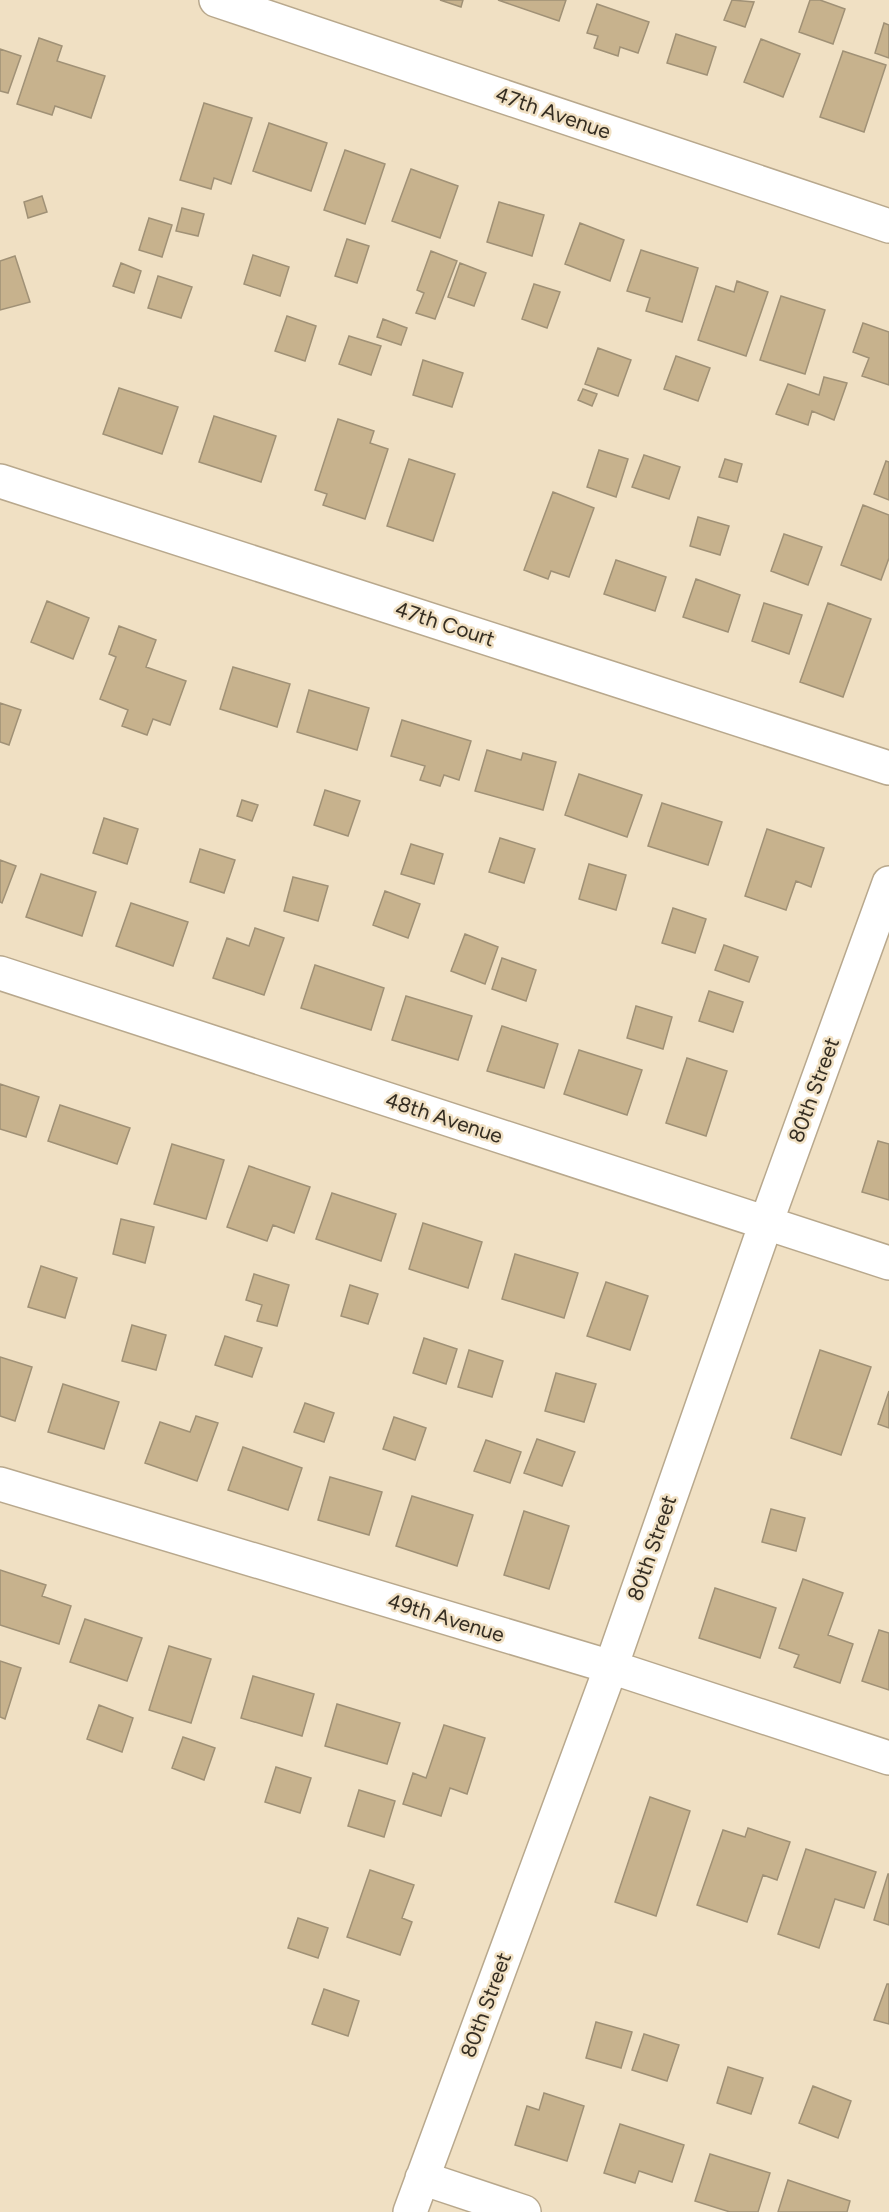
<svg xmlns="http://www.w3.org/2000/svg" width="889" height="2212" font-family="Figtree,sans-serif">
	<style>
		.building { fill: #c7b28d; stroke: #a09176; stroke-width: 1.5 }
		.lines { fill: none; stroke-linecap: round; stroke-linejoin: round }
		.minor-casing { stroke: #b8a88d; stroke-width: 36 }
		.minor { stroke: #fff; stroke-width: 33 }
		.labels { text-anchor: middle; stroke-width: 5; stroke-linejoin: round; paint-order: stroke }
		.street-label { font-size: 21px; fill: #342d22; stroke: #f0e0c3 }
	</style>
	<rect width="100%" height="100%" fill="#f0e0c3"/>
	<!-- building -->
	<path class="building" d="M440,0H463L461,7Z
		M498,0H566L559,21Z
		M732,0L754,2L745,27L724,20Z
		M810,0H820L845,9L833,44L799,32Z
		M597,4L649,22L638,53L620,47L618,56L594,48L598,36L587,33Z
		M884,23L889,25V58L875,53Z
		M676,34L716,47L707,75L667,63Z
		M39,38L62,46L57,61L105,76L91,118L55,106L52,115L17,104Z
		M761,39L800,54L783,97L744,82Z
		M0,49L21,56L8,93L0,91Z
		M843,51L886,65L864,132L820,117Z
		M204,103L252,118L231,184L214,178L211,189L180,180Z
		M269,123L327,143L311,191L253,171Z
		M345,150L385,164L365,224L324,210Z
		M411,169L458,186L440,238L392,221Z
		M42,196L47,212L28,218L24,202Z
		M499,202L544,215L532,256L487,242Z
		M182,208L204,214L198,236L176,231Z
		M149,218L172,225L162,257L139,250Z
		M580,223L624,240L610,281L565,264Z
		M347,239L369,246L357,283L335,276Z
		M641,250L698,268L682,322L646,311L650,298L627,291Z
		M431,251L457,261L435,319L416,313L424,293L417,290Z
		M253,255L289,267L280,296L244,284Z
		M15,256L30,302L0,310V261Z
		M121,263L141,271L134,293L113,286Z
		M460,263L486,273L474,306L448,297Z
		M158,276L192,287L181,318L148,308Z
		M737,281L768,292L746,356L698,340L716,286L734,292Z
		M534,284L560,292L547,328L522,319Z
		M781,296L825,310L805,374L760,360Z
		M287,316L316,326L305,361L275,351Z
		M383,319L407,328L401,345L377,337Z
		M863,323L889,332V385L862,376L869,358L853,352Z
		M349,336L381,346L371,375L339,364Z
		M598,348L631,360L618,396L585,384Z
		M676,356L710,368L698,401L664,389Z
		M423,360L463,373L452,407L413,395Z
		M824,377L847,383L834,420L812,411L808,425L776,414L788,384L819,395Z
		M119,388L178,407L162,454L103,434Z
		M583,389L597,394L592,406L578,400Z
		M214,416L276,436L261,482L199,462Z
		M338,419L374,431L370,443L388,449L365,519L323,505L327,494L315,490Z
		M599,450L628,459L616,497L587,487Z
		M644,455L680,467L669,499L632,487Z
		M409,459L455,474L433,541L387,526Z
		M725,459L742,464L737,482L719,477Z
		M886,461L889,462V500L874,494Z
		M553,492L594,508L569,577L551,571L548,579L524,570Z
		M863,505L889,515V558L881,580L841,565Z
		M698,517L729,526L720,555L690,546Z
		M784,534L822,547L808,585L771,571Z
		M616,560L666,577L655,611L604,594Z
		M696,579L740,595L728,632L683,617Z
		M47,601L89,618L73,659L31,642Z
		M764,603L802,615L789,654L752,641Z
		M828,603L871,619L843,697L800,682Z
		M119,626L156,640L146,667L186,681L170,725L153,719L147,735L122,726L128,710L100,699L116,657L109,654Z
		M233,667L290,684L277,727L220,709Z
		M309,690L369,708L357,750L297,732Z
		M0,703L21,710L9,745L0,742Z
		M402,720L471,741L459,780L444,775L440,786L420,780L425,766L391,756Z
		M487,750L521,760L523,753L556,762L543,810L475,791Z
		M579,774L642,795L627,837L565,815Z
		M325,790L360,801L348,836L314,825Z
		M242,800L258,805L252,821L237,816Z
		M662,803L722,822L708,865L648,846Z
		M104,818L138,829L127,864L93,853Z
		M767,829L824,848L811,887L796,881L786,910L745,896Z
		M500,838L535,849L524,883L489,872Z
		M411,844L443,854L434,884L401,874Z
		M200,849L235,860L224,893L190,882Z
		M0,860L16,866L2,903L0,902Z
		M589,864L626,875L616,910L579,899Z
		M41,874L96,892L82,936L26,917Z
		M293,877L328,886L318,921L284,911Z
		M385,891L420,904L408,938L373,925Z
		M131,903L188,922L173,966L116,946Z
		M673,908L706,919L695,953L662,943Z
		M255,928L284,938L264,995L213,978L227,938L249,946Z
		M465,934L498,947L485,984L451,971Z
		M724,945L758,957L749,982L715,970Z
		M502,958L536,970L526,1001L492,989Z
		M315,965L384,988L371,1030L301,1008Z
		M709,991L743,1002L733,1032L699,1021Z
		M406,996L472,1016L458,1060L392,1040Z
		M636,1006L672,1017L663,1049L627,1038Z
		M502,1026L558,1044L544,1088L487,1071Z
		M579,1050L642,1070L627,1115L564,1094Z
		M687,1058L727,1071L706,1136L666,1123Z
		M0,1084L39,1097L26,1137L0,1129Z
		M60,1105L130,1128L117,1164L48,1141Z
		M878,1141L889,1144V1200L862,1192Z
		M172,1144L224,1160L206,1219L154,1204Z
		M249,1166L310,1187L294,1233L273,1225L267,1241L227,1227Z
		M332,1193L396,1214L381,1261L316,1239Z
		M121,1219L154,1227L145,1263L113,1254Z
		M423,1223L482,1242L468,1288L409,1269Z
		M515,1254L578,1273L564,1318L502,1299Z
		M41,1266L77,1278L65,1318L28,1307Z
		M254,1274L289,1285L277,1326L257,1321L262,1305L246,1300Z
		M606,1282L648,1296L630,1350L587,1336Z
		M350,1285L378,1294L368,1324L341,1316Z
		M132,1325L166,1335L156,1370L122,1361Z
		M225,1336L262,1348L252,1377L215,1365Z
		M424,1338L457,1349L446,1384L413,1373Z
		M469,1350L503,1361L492,1397L458,1387Z
		M820,1350L871,1367L841,1455L791,1438Z
		M0,1357L32,1367L15,1421L0,1416Z
		M556,1373L596,1384L584,1422L545,1411Z
		M63,1384L119,1402L104,1449L48,1432Z
		M889,1391V1428L878,1424Z
		M305,1403L334,1413L324,1442L294,1432Z
		M196,1416L218,1423L197,1481L145,1463L160,1422L190,1432Z
		M394,1417L426,1428L415,1460L383,1449Z
		M537,1439L575,1452L562,1486L524,1473Z
		M486,1440L521,1452L510,1483L474,1471Z
		M243,1447L302,1468L288,1510L228,1490Z
		M330,1477L382,1492L369,1535L318,1520Z
		M412,1496L473,1515L457,1566L396,1546Z
		M771,1509L805,1518L796,1551L762,1542Z
		M524,1511L569,1526L549,1589L504,1575Z
		M0,1570L46,1585L42,1596L71,1606L59,1644L0,1625Z
		M803,1579L843,1593L828,1635L853,1644L840,1683L794,1667L799,1655L779,1648Z
		M715,1588L776,1608L760,1658L699,1638Z
		M85,1619L142,1638L127,1681L70,1662Z
		M879,1630L889,1633V1690L862,1681Z
		M169,1646L211,1659L191,1723L149,1710Z
		M0,1661L21,1668L5,1719L0,1717Z
		M253,1676L314,1694L302,1736L241,1718Z
		M337,1704L400,1723L387,1764L325,1746Z
		M99,1705L133,1718L122,1752L87,1739Z
		M444,1725L485,1738L467,1794L450,1788L441,1816L403,1804L413,1773L426,1778Z
		M183,1737L215,1748L204,1780L172,1768Z
		M276,1767L311,1778L300,1813L265,1802Z
		M359,1790L395,1801L384,1837L348,1826Z
		M650,1797L690,1811L656,1916L615,1902Z
		M748,1828L790,1842L777,1880L763,1875L747,1922L697,1905L723,1830L745,1837Z
		M806,1849L876,1872L864,1908L835,1899L819,1948L778,1934Z
		M370,1870L414,1885L402,1918L412,1922L400,1955L347,1937Z
		M888,1874H889V1925L874,1920Z
		M298,1918L328,1928L318,1958L288,1948Z
		M887,1984H889V2024L874,2020Z
		M324,1989L359,2001L348,2036L312,2024Z
		M596,2022L632,2032L621,2068L586,2058Z
		M644,2034L679,2045L667,2081L632,2070Z
		M728,2067L763,2078L751,2114L717,2103Z
		M813,2086L851,2101L838,2138L799,2123Z
		M544,2093L584,2106L567,2161L515,2145L527,2106L539,2110Z
		M620,2124L684,2145L672,2182L639,2171L635,2183L604,2173Z
		M710,2154L770,2173L758,2212H730L695,2201Z
		M788,2180L850,2201L847,2212H778Z"/>
	<g class="lines">
		<!-- minor casing -->
		<g class="minor-casing">
			<path id="minor" d="M216,0L889,226
				M0,481L889,768
				M0,973L889,1263
				M0,1484L611,1667L889,1758
				M422,2178L524,2212
				M410,2212L611,1667L766,1223L889,883"/>
		</g>
		<!-- minor -->
		<use href="#minor" class="minor"/>
	</g>
	<g class="labels">
		<!-- street labels -->
		<g class="street-label">
			<text transform="translate(553 113) rotate(19)" y="7">47th Avenue</text>
			<text transform="translate(445 624) rotate(18)" y="7">47th Court</text>
			<text transform="translate(814 1090) rotate(-70)" y="7">80th Street</text>
			<text transform="translate(444 1118) rotate(18)" y="7">48th Avenue</text>
			<text transform="translate(652 1548) rotate(-71)" y="7">80th Street</text>
			<text transform="translate(446 1618) rotate(17)" y="7">49th Avenue</text>
			<text transform="translate(486 2005) rotate(-70)" y="7">80th Street</text>
		</g>
	</g>
</svg>
